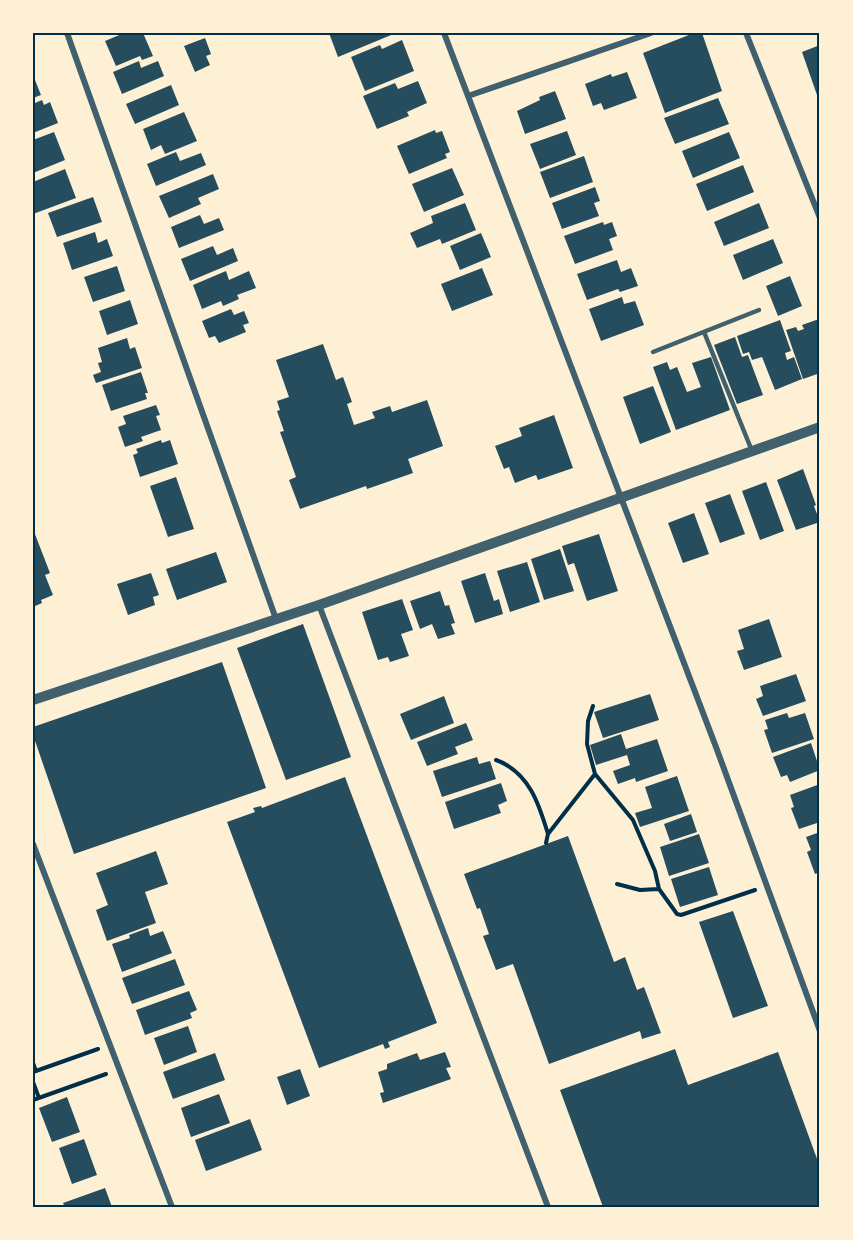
<svg xmlns="http://www.w3.org/2000/svg" width="853" height="1240" font-family="'Nunito Sans',sans-serif">
	<style>
		.building { fill: #264d5e }
		.lines { fill: none; stroke-linecap: round; stroke-linejoin: round }
		.path { stroke: #003049; stroke-width: 4 }
		.service { stroke: #3f606c; stroke-width: 4.5 }
		.minor { stroke: #3f606c; stroke-width: 6 }
		.tertiary { stroke: #3f606c; stroke-width: 10 }
		.neatline { fill: none; stroke: #003049; stroke-width: 2 }
	</style>
	<rect width="100%" height="100%" fill="#fdf0d5"/>
	<!-- building -->
	<path class="building" d="M124,33H143L153,56L142,60L140,56L116,66L105,41Z
		M329,33H396L338,57Z
		M694,33H702L722,91L665,113L643,53Z
		M205,38L211,54L206,56L210,65L195,72L184,46Z
		M402,40L414,71L365,91L351,57L380,45L382,49Z
		M820,45V94L817,95L802,52Z
		M139,61L141,68L158,61L164,76L122,94L113,72Z
		M627,72L637,98L604,110L601,103L593,106L585,84L611,74L612,77Z
		M33,75L41,95L33,98Z
		M418,81L427,103L407,112L409,116L377,129L363,96L395,83L398,89Z
		M171,85L179,105L135,124L126,104Z
		M555,91L566,119L525,134L517,111L540,100L539,97Z
		M718,98L729,124L675,144L664,118Z
		M42,100L44,105L50,102L58,123L33,133V104Z
		M184,112L197,141L165,154L161,145L151,150L143,129Z
		M435,130L436,133L442,131L450,152L445,154L447,158L409,174L397,146Z
		M567,131L576,155L540,169L530,144Z
		M54,132L65,160L33,173V140Z
		M729,132L740,158L693,178L682,151Z
		M176,152L180,161L201,153L206,165L156,186L147,164Z
		M584,156L593,182L550,198L540,172Z
		M743,165L754,192L707,211L696,184Z
		M452,168L464,195L424,212L412,184Z
		M65,169L76,198L33,214V182Z
		M213,174L219,189L198,198L201,204L169,218L159,196Z
		M595,187L600,201L594,203L599,216L562,229L552,203Z
		M93,197L102,222L57,237L48,213Z
		M465,203L476,230L442,244L440,239L417,248L410,233L433,223L431,216Z
		M759,203L769,228L724,246L714,222Z
		M200,215L204,224L219,218L224,230L179,248L171,227Z
		M603,222L604,225L612,222L617,236L609,239L613,250L575,264L564,236Z
		M95,232L98,243L107,239L113,256L72,270L63,243Z
		M481,233L491,257L460,270L450,246Z
		M773,239L783,263L743,280L733,255Z
		M213,246L217,255L233,248L238,261L190,281L181,259Z
		M617,260L621,272L631,268L638,286L620,292L618,289L587,300L577,274Z
		M117,266L125,291L93,302L84,277Z
		M482,268L493,295L452,311L441,284Z
		M226,271L229,280L249,271L256,288L237,295L239,299L223,306L221,301L202,309L193,285Z
		M790,276L802,306L778,316L766,286Z
		M622,297L624,304L635,301L644,325L601,341L589,309Z
		M130,300L138,324L107,335L99,311Z
		M231,309L234,315L244,311L249,323L243,325L246,332L219,343L215,336L209,338L202,321Z
		M819,319L820,373L803,379L786,330L796,327L798,331L804,329L802,325Z
		M780,320L791,351L785,353L787,360L794,357L802,379L775,390L762,357L752,360L749,352L743,354L737,336Z
		M735,337L742,357L748,355L763,395L737,404L714,345Z
		M127,338L130,349L135,347L142,368L96,383L93,375L101,372L98,363L102,362L98,348Z
		M323,344L336,380L343,377L352,402L347,404L354,425L375,418L372,412L390,406L392,412L427,400L443,446L408,459L413,473L367,489L366,486L300,509L289,480L296,477L280,432L284,431L277,411L280,410L277,401L289,397L276,360Z
		M711,357L730,410L676,430L653,367L667,362L670,370L677,367L687,392L701,387L692,363Z
		M141,372L148,393H145L147,399L111,411L102,385Z
		M653,386L671,432L640,444L623,397Z
		M156,405L160,415L156,416L161,430L141,437L143,441L125,447L118,427L126,424L123,416Z
		M554,415L573,468L538,480L536,475L515,483L509,467L504,469L495,446L522,436L519,428Z
		M161,440L162,443L170,440L178,464L140,477L133,455L138,453L136,449Z
		M803,469L816,505L814,506L820,522L796,530L777,480Z
		M176,477L194,529L168,537L150,486Z
		M766,482L784,531L760,540L742,491Z
		M730,494L745,534L720,543L705,503Z
		M694,513L709,554L683,563L668,523Z
		M33,529L50,573L45,575L53,595L41,600L42,603L33,607Z
		M599,534L618,591L587,601L574,563L568,565L562,546Z
		M560,549L574,591L544,600L531,559Z
		M216,552L227,582L177,600L166,569Z
		M527,562L540,602L510,612L497,571Z
		M151,573L159,595L153,597L155,605L128,615L117,584Z
		M485,573L494,601L499,599L503,614L475,623L461,581Z
		M440,591L445,606L449,605L455,623L451,624L455,634L438,639L432,624L420,629L410,601Z
		M402,599L413,630L401,634L409,656L390,662L388,657L378,660L362,612Z
		M769,619L782,657L744,670L737,651L744,649L738,630Z
		M303,624L351,757L286,780L237,648Z
		M222,662L266,788L74,854L33,735V727Z
		M796,674L806,701L763,716L756,699L763,696L760,686Z
		M650,694L659,720L603,738L594,712Z
		M444,696L454,723L411,740L400,714Z
		M787,713L789,718L805,713L814,739L772,753L764,730L768,729L765,720Z
		M466,723L473,740L455,747L458,754L427,766L417,742Z
		M621,734L626,749L657,739L668,771L636,782L635,778L618,784L613,771L630,765L627,755L596,765L590,745Z
		M811,743L820,770L790,782L787,775L781,777L773,757Z
		M477,757L479,764L490,761L496,779L442,797L433,771Z
		M677,776L689,811L640,827L635,813L652,808L645,787Z
		M345,777L437,1023L388,1042L390,1047L385,1049L383,1044L319,1068L227,822L255,812L253,808L261,806L262,808Z
		M501,783L507,801L498,805L501,813L454,829L445,802Z
		M820,784V822L799,829L791,808L794,807L790,795Z
		M691,814L697,832L670,841L664,824Z
		M820,832V872L815,874L807,852L811,850L806,837Z
		M699,834L709,863L669,876L660,847Z
		M568,836L614,962L625,957L637,990L644,987L661,1033L642,1039L640,1031L549,1064L513,964L496,970L483,936L489,934L480,908L477,909L464,874Z
		M156,851L168,884L145,892L156,923L107,941L96,910L108,905L96,873Z
		M709,867L718,895L680,907L671,879Z
		M733,911L768,1006L733,1018L699,922Z
		M148,928L150,936L163,931L172,953L122,972L112,944L130,938L129,935Z
		M175,959L185,985L132,1004L122,978Z
		M189,991L197,1010L190,1013L192,1018L145,1035L136,1010Z
		M188,1026L197,1052L164,1065L154,1038Z
		M675,1049L688,1085L778,1052L820,1167V1207H603L560,1090Z
		M445,1052L451,1067L446,1068L451,1079L383,1103L380,1093L384,1092L378,1072L387,1069V1064L417,1053L420,1060Z
		M215,1053L225,1080L173,1099L163,1072Z
		M300,1069L310,1096L287,1105L277,1077Z
		M219,1094L230,1123L191,1137L181,1108Z
		M67,1097L80,1132L52,1142L39,1108Z
		M250,1119L262,1150L206,1171L195,1140Z
		M84,1139L97,1175L72,1184L59,1148Z
		M105,1188L112,1207H65L63,1203Z"/>
	<g class="lines">
		<!-- path -->
		<path class="path" d="M593,706L588,721L587,744L595,774L633,820L655,871L659,889L677,914L681,915L755,890
			M496,760C529,772 539,804 548,834
			M546,843L548,834L595,774
			M617,884L640,890L659,889
			M33,1063L36,1071
			M33,1072L98,1049
			M33,1082L39,1098
			M33,1100L106,1074"/>
		<!-- service -->
		<path class="service" d="M704,332L752,451
			M653,352L759,310"/>
		<!-- minor -->
		<path class="minor" d="M67,33L276,619
			M444,33L716,747L820,1031
			M746,33L820,218
			M468,96L651,33
			M319,605L548,1207
			M33,844L172,1207"/>
		<!-- tertiary -->
		<path class="tertiary" d="M33,700L319,605L820,427"/>
	</g>
	<!-- border -->
	<rect width="853" height="1240" fill="none" stroke="#fdf0d5" stroke-width="69"/>
	<rect x="34" y="34" width="784" height="1172" class="neatline"/>
</svg>
